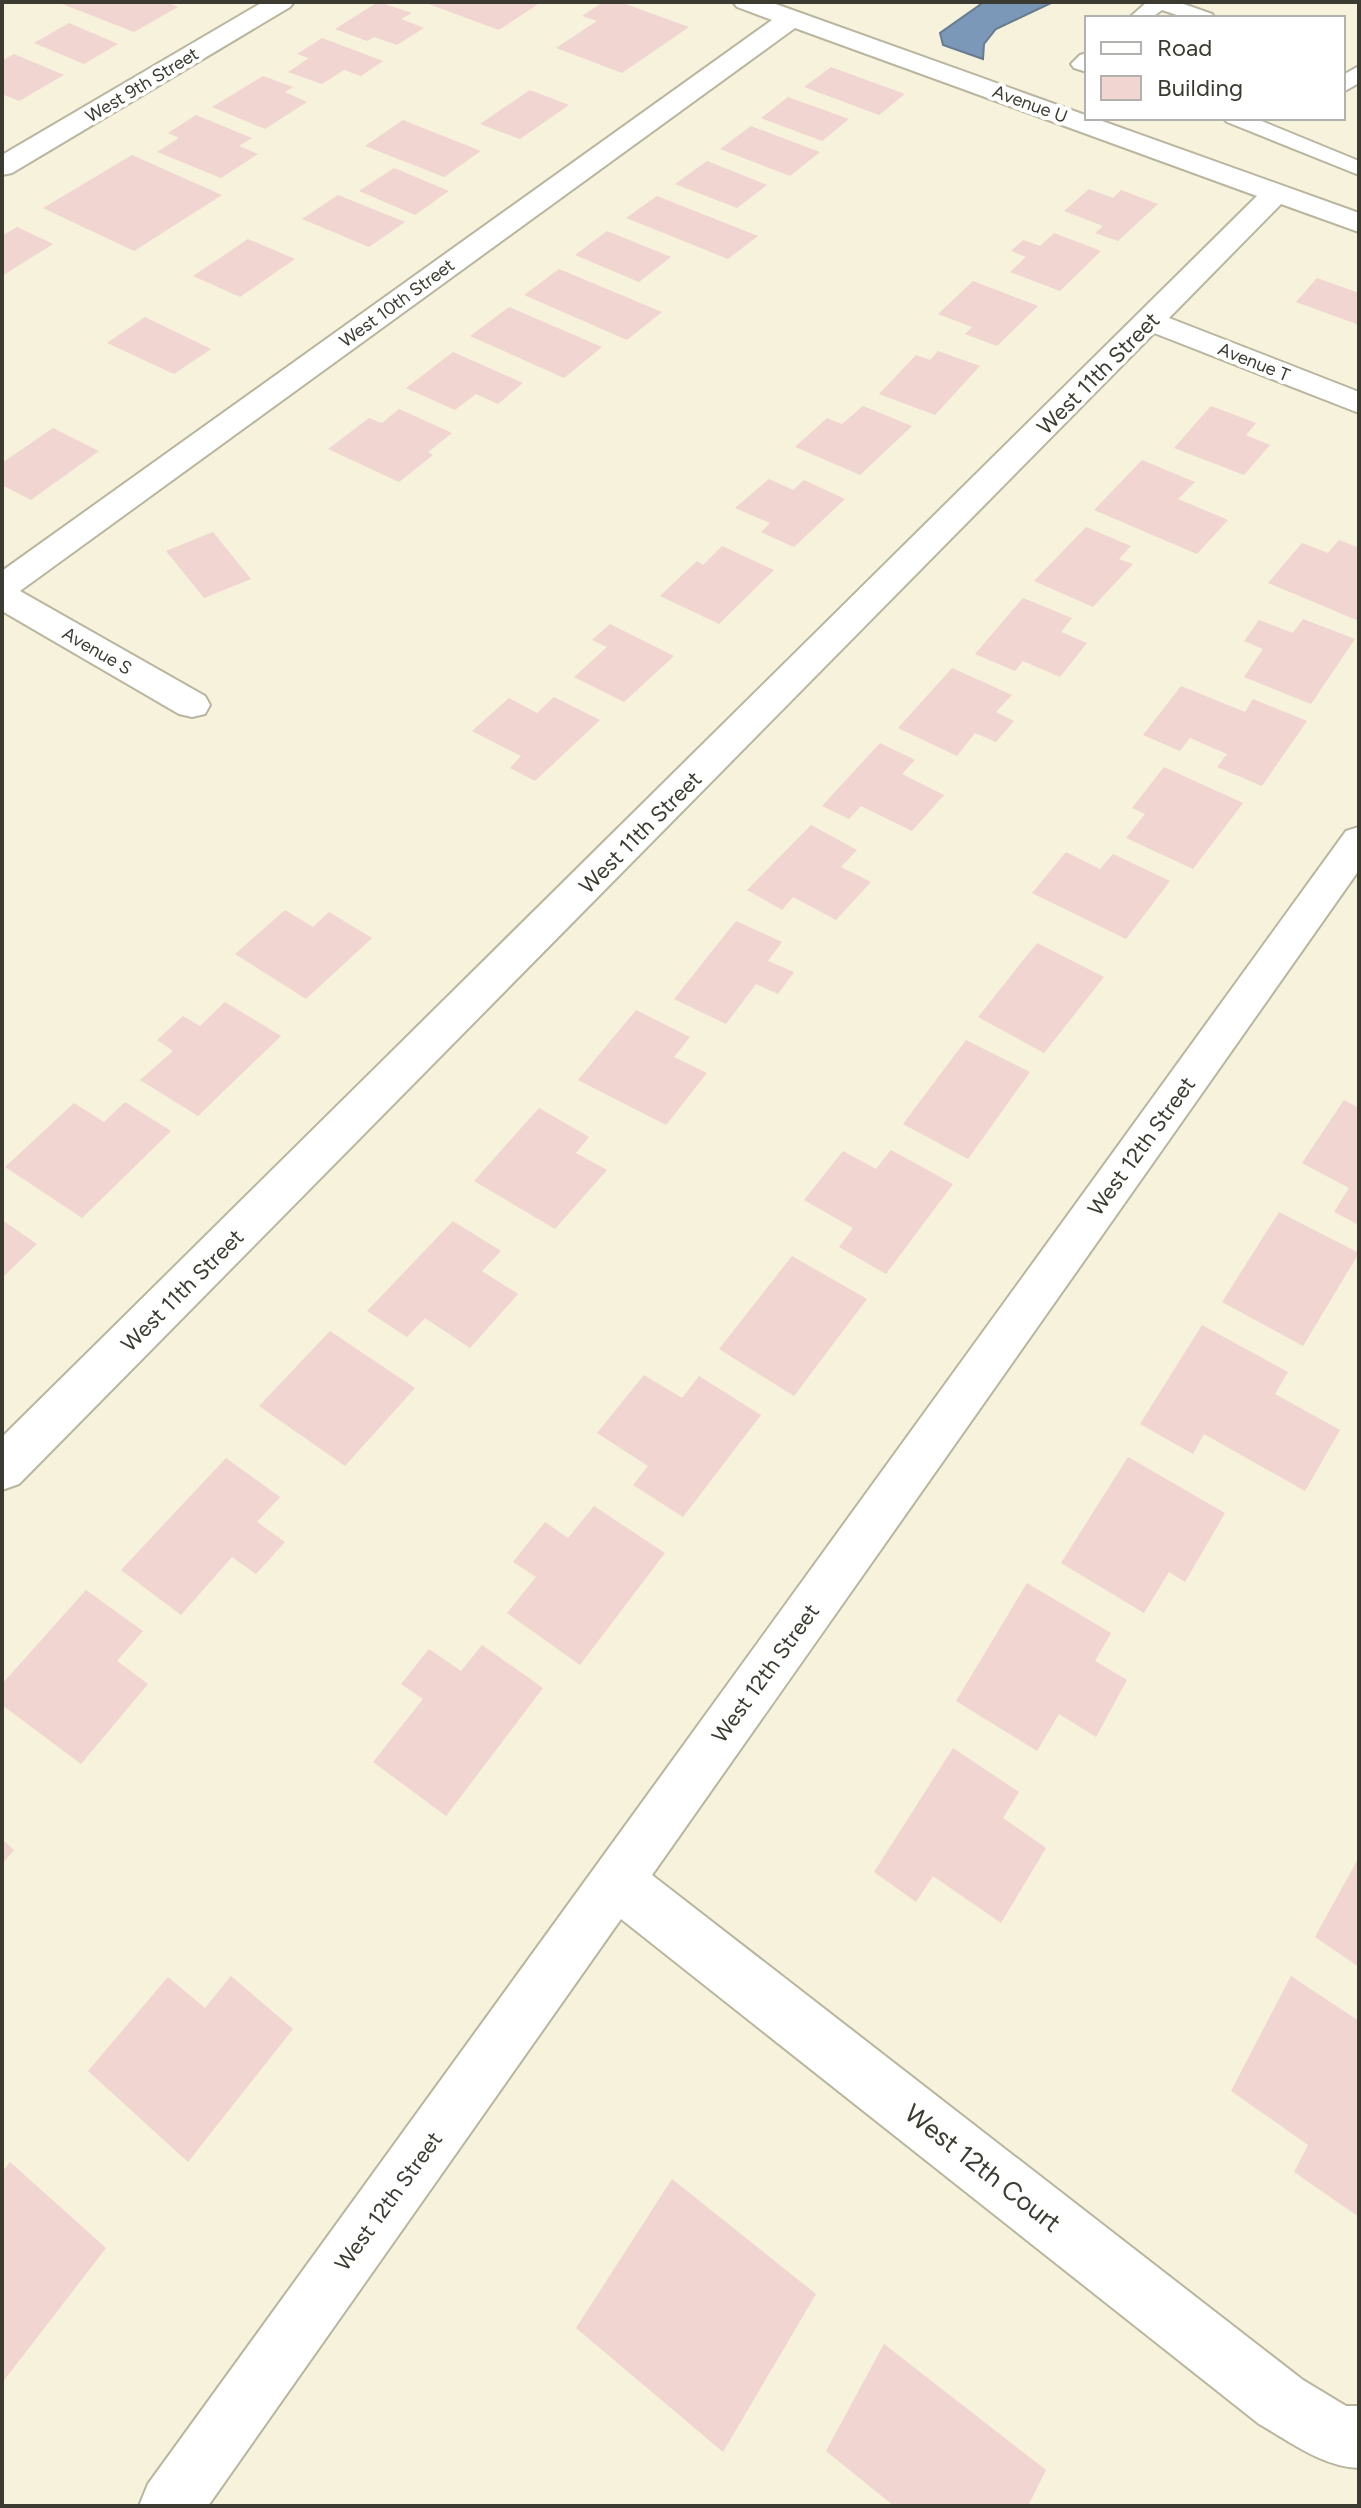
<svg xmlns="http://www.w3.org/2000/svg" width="1361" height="2508" font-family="Figtree,sans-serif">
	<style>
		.water { fill: #7b98b8; stroke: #687c90; stroke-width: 2 }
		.building { fill: #f0d5d1 }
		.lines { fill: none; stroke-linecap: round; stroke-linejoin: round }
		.lane-casing { stroke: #b9b59e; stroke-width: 4 }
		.street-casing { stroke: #b9b59e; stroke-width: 4 }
		.lane { fill: #fff; fill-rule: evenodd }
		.street { fill: #fff; fill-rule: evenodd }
		.labels { text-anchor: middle; stroke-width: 8; stroke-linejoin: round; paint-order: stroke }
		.far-street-label { font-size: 18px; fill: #3c3b31; stroke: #fff }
		.street-label { font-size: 22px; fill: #3c3b31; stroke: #fff }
		.near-street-label { font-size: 26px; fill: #3c3b31; stroke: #fff }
	</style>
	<rect width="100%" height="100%" fill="#f6f2db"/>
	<!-- water -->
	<path class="water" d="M984,2H1053L996,29L984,44L983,59L943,45L940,33Z"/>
	<!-- building -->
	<path class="building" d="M57,2H166L178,7L134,32Z
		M378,2L412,13L401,19L424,28L397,45L374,37L367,41L335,29Z
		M423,2H541L499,30Z
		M603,2H620L689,27L622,73L556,48L597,21L582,16Z
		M69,23L118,44L84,64L34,43Z
		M322,38L383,61L361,76L344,70L322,84L288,72L309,58L297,54Z
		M14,54L64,75L19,101L2,94V61Z
		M831,67L905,94L879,115L804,87Z
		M263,76L293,87L285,92L307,102L265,129L212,107Z
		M530,90L569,105L520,139L480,124Z
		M788,97L849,119L822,141L761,118Z
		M196,115L252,138L239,146L258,154L221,178L157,152L179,138L168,133Z
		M403,120L481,151L444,177L365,146Z
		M751,126L820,152L790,176L720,149Z
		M132,155L222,195L134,251L43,208Z
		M707,161L767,185L737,208L675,184Z
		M394,168L449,191L415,215L359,191Z
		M1089,189L1113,198L1121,190L1158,204L1118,241L1095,233L1103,226L1064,211Z
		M338,195L405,222L369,247L302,219Z
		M657,196L758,236L728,259L626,218Z
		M17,227L53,244L2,276V236Z
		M607,231L671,257L639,282L575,255Z
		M1054,233L1101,251L1060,291L1010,272L1026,257L1011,251L1023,240L1040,246Z
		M248,239L295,259L240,297L193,276Z
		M559,269L662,312L627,340L524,295Z
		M1317,278L1359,293V325L1296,302Z
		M973,281L1038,306L997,346L965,334L972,327L938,314Z
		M509,307L602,347L564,378L470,336Z
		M145,317L211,349L174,374L107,343Z
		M938,351L980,366L935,415L879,394L916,355L930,360Z
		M453,352L523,383L498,404L476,394L455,410L406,388Z
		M863,406L912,426L860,475L795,447L827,418L842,424Z
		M1211,406L1256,423L1246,435L1270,445L1244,475L1174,448Z
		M399,409L452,433L428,452L433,455L399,482L328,449L369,418L382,423Z
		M53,428L99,451L31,500L2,485V463Z
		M1142,460L1195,482L1178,499L1228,520L1197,554L1094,510Z
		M769,479L793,490L804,480L845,499L794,547L761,532L770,523L735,508Z
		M1086,527L1131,546L1119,559L1133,564L1093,607L1034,581Z
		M213,532L251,579L204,598L166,551Z
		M1339,540L1359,548V621L1268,583L1302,543L1328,553Z
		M722,546L774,570L719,624L660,596L697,561L703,565Z
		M1023,598L1072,618L1061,632L1087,643L1060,677L1023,661L1015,671L975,654Z
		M1303,619L1355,639L1311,704L1244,677L1263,649L1244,641L1259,620L1293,633Z
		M610,624L674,656L624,702L574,677L607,647L592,640Z
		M952,668L1012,695L996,712L1014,721L996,742L975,733L957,756L898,728Z
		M1181,686L1245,712L1253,699L1307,721L1262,786L1217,767L1227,754L1190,738L1180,751L1143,735Z
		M554,697L600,720L535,781L510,768L521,756L472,731L509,698L537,713Z
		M880,743L915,760L902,774L944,795L912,831L861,806L849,819L822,806Z
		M1164,767L1243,803L1193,869L1126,838L1145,814L1132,808Z
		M811,825L857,850L841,867L871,882L836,920L793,897L782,910L747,890Z
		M1066,852L1100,869L1113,854L1170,881L1126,939L1032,893Z
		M285,910L313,927L329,912L372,938L306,999L235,954Z
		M736,921L782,942L768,961L794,972L778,994L756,984L726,1024L674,999Z
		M1037,943L1104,977L1044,1053L978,1017Z
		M225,1002L281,1036L198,1116L140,1080L173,1051L157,1040L183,1016L200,1026Z
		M636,1010L690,1037L674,1057L707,1073L666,1125L578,1080Z
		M966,1040L1030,1072L968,1159L903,1124Z
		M1344,1100L1359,1108V1225L1334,1212L1349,1188L1302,1163Z
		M125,1102L171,1131L82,1218L5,1167L74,1103L104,1122Z
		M539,1108L589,1137L576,1153L607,1170L555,1229L474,1181Z
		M891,1150L953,1184L886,1274L839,1247L853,1228L804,1200L843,1151L876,1169Z
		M1279,1212L1359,1253L1303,1346L1222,1302Z
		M2,1220L37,1244L2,1278Z
		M453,1221L501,1251L482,1271L518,1294L470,1348L425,1318L407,1337L367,1311Z
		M792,1256L867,1299L794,1396L719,1349Z
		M1202,1325L1288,1372L1275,1394L1340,1430L1305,1491L1204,1434L1193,1454L1140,1424Z
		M330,1331L415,1388L345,1466L259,1406Z
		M644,1375L682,1398L699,1376L761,1415L683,1517L633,1485L648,1466L597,1433Z
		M1128,1457L1225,1513L1185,1582L1169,1572L1144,1613L1061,1563Z
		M226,1458L280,1497L257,1522L285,1542L256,1574L232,1557L181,1615L121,1570Z
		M594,1506L665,1553L580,1665L507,1613L536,1577L513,1562L545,1522L568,1538Z
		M1027,1583L1111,1633L1095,1661L1127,1680L1096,1737L1059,1714L1037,1751L956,1701Z
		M86,1590L143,1631L117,1661L148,1684L81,1764L2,1705V1684Z
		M482,1645L543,1688L446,1816L373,1762L423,1699L401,1684L429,1649L461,1671Z
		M953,1748L1019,1792L1003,1818L1046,1848L1001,1923L933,1876L916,1902L874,1872Z
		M2,1839L14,1850L2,1864Z
		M1359,1857V1967L1315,1937Z
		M231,1976L293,2029L188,2162L88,2071L168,1977L205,2008Z
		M1291,1976L1359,2021V2217L1294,2172L1308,2145L1231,2091Z
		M10,2162L106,2248L2,2383V2172Z
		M672,2179L816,2294L723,2452L576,2328Z
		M884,2344L1046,2470L1028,2506H894L826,2451Z"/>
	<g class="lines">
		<!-- lane casing -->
		<g class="lane-casing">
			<path id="lane" d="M1147,2H1178L1212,14L1215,18H1186L1162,10L1151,18H1129Z
				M1087,53V72L1074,68L1071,64L1080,55Z
				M1359,66V83L1343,92V75Z
				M1223,118H1254L1359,161V175L1227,122Z"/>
		</g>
		<!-- street casing -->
		<g class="street-casing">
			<path id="street" d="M263,2H294L290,7L12,173L2,175V155Z
				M733,2H770L1359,213V232L1281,204L1169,318L1359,392V413L1154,333L19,1484L2,1490V1437L1257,196L795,28L20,591L205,696L210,705L205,714L192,717L179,714L2,611V571L772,20L737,7Z
				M1359,827V870L652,1875L1303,2380L1346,2406H1359V2468C1321,2466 1291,2442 1259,2424L621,1919L208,2506H139L148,2484L1346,831Z"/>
		</g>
		<!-- lane -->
		<use href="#lane" class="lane"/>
		<!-- street -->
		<use href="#street" class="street"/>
	</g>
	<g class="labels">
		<!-- far-street labels -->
		<g class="far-street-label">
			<text transform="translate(142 85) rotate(-31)" y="6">West 9th Street</text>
			<text transform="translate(1030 104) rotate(20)" y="6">Avenue U</text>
			<text transform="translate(397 303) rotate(-36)" y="6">West 10th Street</text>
			<text transform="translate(1254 362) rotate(22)" y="6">Avenue T</text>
			<text transform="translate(97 651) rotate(30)" y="6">Avenue S</text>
		</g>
		<!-- street labels -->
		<g class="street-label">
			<text transform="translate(1098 373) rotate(-45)" y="8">West 11th Street</text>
			<text transform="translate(640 832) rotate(-45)" y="8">West 11th Street</text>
			<text transform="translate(1141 1146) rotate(-54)" y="8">West 12th Street</text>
			<text transform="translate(182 1290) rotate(-45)" y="8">West 11th Street</text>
			<text transform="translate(765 1673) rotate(-54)" y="8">West 12th Street</text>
			<text transform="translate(388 2201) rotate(-54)" y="8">West 12th Street</text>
		</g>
		<!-- near-street labels -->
		<g class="near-street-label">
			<text transform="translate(983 2168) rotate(38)" y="9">West 12th Court</text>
		</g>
	</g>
	<!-- border -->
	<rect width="1361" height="2508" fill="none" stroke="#3c3b31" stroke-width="8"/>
	<!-- legend -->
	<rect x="1085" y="16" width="260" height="104" fill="#ffffff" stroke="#b1b1ad" stroke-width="2"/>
	<rect x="1101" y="42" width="40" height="12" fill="#ffffff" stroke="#b1b1ad" stroke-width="2"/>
	<text x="1157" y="56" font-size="24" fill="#3c3b31">Road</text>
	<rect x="1101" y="76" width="40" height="24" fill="#f0d5d1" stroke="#b1b1ad" stroke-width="2"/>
	<text x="1157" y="96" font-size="24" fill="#3c3b31">Building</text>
</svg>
